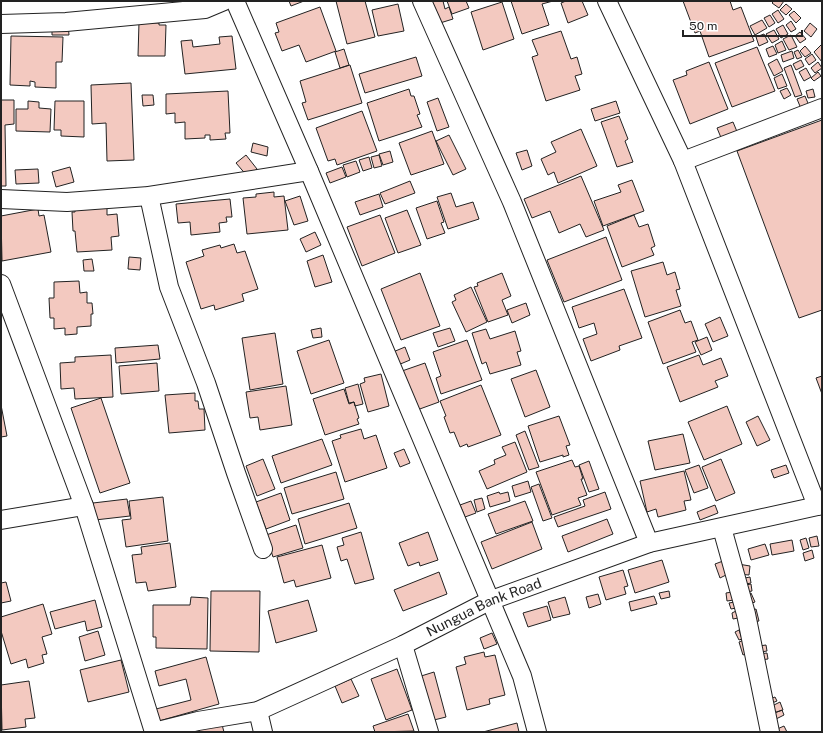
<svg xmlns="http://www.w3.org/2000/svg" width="823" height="733" font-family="'Public Sans',sans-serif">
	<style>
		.building { fill: #f3c9c0; stroke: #222 }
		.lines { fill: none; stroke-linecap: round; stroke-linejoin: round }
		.minor-casing { stroke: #222; stroke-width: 20 }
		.minor { stroke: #fff; stroke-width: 18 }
		.labels { text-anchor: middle; stroke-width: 3; stroke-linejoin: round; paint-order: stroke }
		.street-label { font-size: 14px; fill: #222; stroke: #fff }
	</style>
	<rect width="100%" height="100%" fill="#fff"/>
	<!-- building -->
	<path class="building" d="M289,1H304L291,6Z
		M336,1H365L375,37L347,44Z
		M432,1H443L445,9L449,7L453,19L440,23Z
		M447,1H466L469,8L452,14Z
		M511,1H553L542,4L549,25L522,34Z
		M566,1H582L588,15L568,23L561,3Z
		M683,1H730L733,10L741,7L754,41L709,57L700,31L695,33Z
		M774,1H784L779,8L772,3Z
		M502,2L514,39L483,50L471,12Z
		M398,4L404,31L378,36L372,10Z
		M786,4L792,9L786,15L780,10Z
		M320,7L336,51L306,62L299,45L282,51L275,33L279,32L276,23Z
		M778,10L784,19L778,23L772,14Z
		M794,11L801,18L796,23L789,15Z
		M770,15L775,23L769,27L764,18Z
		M762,20L767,28L755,35L750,26Z
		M791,21L796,29L791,32L786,25Z
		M139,22L159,23V25H166L165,56H138Z
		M52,23H68L69,35H52Z
		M810,23L817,29L811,37L804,31Z
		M783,25L788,34L781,38L776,29Z
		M774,30L779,39L772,43L766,34Z
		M561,31L571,59L577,57L582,74L575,76L580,90L546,101L532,57L538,55L532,40Z
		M800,32L806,39L800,43L795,36Z
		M764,34L768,42L759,46L756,37Z
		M791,35L797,47L789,50L783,39Z
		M11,36L63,37L62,62H56V88L35,87V82L30,81V86L10,85Z
		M232,36L236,69L185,74L181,41L192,40L193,47L220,44L219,37Z
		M782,41L786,50L778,53L775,45Z
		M821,45L822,46V62L814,52Z
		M773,46L777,54L769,57L766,49Z
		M805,46L811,53L805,57L800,51Z
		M757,47L775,91L732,107L715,63Z
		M344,49L349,65L340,68L335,52Z
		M798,50L802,57L797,59L794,52Z
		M792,51L794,58L783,62L781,55Z
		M812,54L816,60L809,65L805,59Z
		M416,57L422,76L365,93L359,74Z
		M777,59L783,71L774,76L768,64Z
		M801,60L804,66L796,70L793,64Z
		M709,62L728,109L690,124L673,80L687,75L686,71Z
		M818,62L822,68L815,73L811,68Z
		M350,65L362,103L308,120L302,103L306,102L300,81Z
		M791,65L802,95L795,97L784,68Z
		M806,68L811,77L804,81L799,72Z
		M818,72L821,76L814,81L811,78Z
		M782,74L787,86L778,89L774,78Z
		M131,83L134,160L107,161L106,123L92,124L91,85Z
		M787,88L791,95L784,99L780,91Z
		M409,89L411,96H414L420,114L417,115L422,127L379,141L367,103Z
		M813,89L815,97L808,98L806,91Z
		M228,91L230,133H225L226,139L210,140V135H205V138L185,139V122L175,123V113L166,114V94Z
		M142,95H153L154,105L143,106Z
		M805,96L810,108L802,111L797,99Z
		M438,98L449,127L437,131L427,102Z
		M1,100H14V124L5,125L6,186H1Z
		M28,101L39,102V108L51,109L50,132L16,131V109H28Z
		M55,101H84V137L61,136V130H54Z
		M616,101L620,113L595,121L591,109Z
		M362,111L377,151L337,165L335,159L328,161L316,128Z
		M619,116L628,139L625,141L633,162L617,167L601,122Z
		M822,120V310L799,318L737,151Z
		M733,122L738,134L722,140L717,128Z
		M581,129L597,166L558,183L554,172L548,175L541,159L556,152L551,142Z
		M432,131L444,164L411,175L399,143Z
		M449,135L466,169L453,175L436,141Z
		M253,143L268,147L267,156L251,152Z
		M527,150L532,166L522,170L516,153Z
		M390,151L393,162L383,165L379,154Z
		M246,155L257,169L248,177L236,163Z
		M379,155L382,166L374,168L371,157Z
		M369,157L372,168L363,171L359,160Z
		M356,161L360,172L347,177L343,165Z
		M70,167L74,182L56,187L52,172Z
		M342,167L346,177L330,183L326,173Z
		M38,169L39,183L16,184L15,170Z
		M581,176L604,230L586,237L580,224L559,233L550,211L532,218L524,199Z
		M632,180L644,211L603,226L594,201L621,192L618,185Z
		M410,181L415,193L385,204L380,193Z
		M274,192V197L284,196L288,230L247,234L243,198L256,197V194Z
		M451,193L456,207L473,202L479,219L448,229L437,197Z
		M379,194L383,207L360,215L355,202Z
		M300,196L308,221L294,225L285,201Z
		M230,199L232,217H226L227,222L219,223L220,232L191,235L190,222L178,223L176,204Z
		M437,201L444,222L441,223L445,233L427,239L416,208Z
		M107,206V215L117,214L119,236L111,237L112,250L77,252L75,231H73L72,212H75V208Z
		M38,209L39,216L44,215L51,252L2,261L1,216Z
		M407,210L421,245L398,253L385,218Z
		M380,215L395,253L362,266L347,227Z
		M634,215L639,227L648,224L655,246L651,248L654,255L622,267L607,226Z
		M315,232L321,245L306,252L300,239Z
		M606,237L622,280L564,302L547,260Z
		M234,244L237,253L245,251L258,289L242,294L244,301L215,310L214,305L201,309L186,262L204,256L202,250L220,245L221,248Z
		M323,255L332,282L315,287L307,261Z
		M129,257L141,258L140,270L128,269Z
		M92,259L94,271H84L83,260Z
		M663,262L667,275L675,272L680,289L676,290L681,306L645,317L631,271Z
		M420,273L440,326L401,340L381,289Z
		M502,273L511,296L502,300L508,315L488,322L474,287L478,286L477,283Z
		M79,281L80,293L87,292V303H92L93,314H91V326L77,327V334L65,335V328L54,329V318H50L49,298H54V282Z
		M471,287L487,322L466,332L452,302L456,300L454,295Z
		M624,289L642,338L619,346L620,350L591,361L583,339L597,334L594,323L579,328L572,307Z
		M526,303L530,315L512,323L507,310Z
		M680,310L685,323L691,321L698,340L692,342L696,352L663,364L648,322Z
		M720,317L728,336L713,342L705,324Z
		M321,328L322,337L313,338L311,330Z
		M450,328L455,341L438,347L433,333Z
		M486,329L490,339L515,331L521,351L517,352L521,365L490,374L486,362L482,364L472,333Z
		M275,333L283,384L250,390L242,338Z
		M707,337L712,350L701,355L695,342Z
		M329,340L344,383L311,394L297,351Z
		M467,340L482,380L441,394L436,378L441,376L433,352Z
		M158,345L160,359L116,363L115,348Z
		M405,347L410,360L398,365L393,352Z
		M111,355L113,397L75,399L74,388L61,389L60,363L75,362V357Z
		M699,355L703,365L721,358L728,376L715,381L718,387L680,402L667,367Z
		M157,363L159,391L121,394L119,366Z
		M425,363L439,402L417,410L402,371Z
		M536,370L550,407L525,417L511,379Z
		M381,374L389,406L368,412L360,384L365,382L364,378Z
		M822,376V394L816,378Z
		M358,384L363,404L355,406L354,402L349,403L345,388Z
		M481,385L501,435L468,447L467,444L460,447L454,432L450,433L444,417L446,416L440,401Z
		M286,386L292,425L260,430L258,417L250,418L246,392Z
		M344,389L349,404L354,402L359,418L357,419L359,424L325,435L313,399Z
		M195,393V401H198L199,409H204L205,430L169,433L165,395Z
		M101,398L130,483L100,493L71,408Z
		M1,405L7,436L1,437Z
		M727,406L742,444L704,460L688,422Z
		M559,416L570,445L566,446L569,455L563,457V455L540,462L528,426Z
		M758,416L770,440L757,446L746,422Z
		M361,429L364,439L376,435L387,468L345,482L332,441L341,438L340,435Z
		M525,431L539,467L529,470L516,435Z
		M683,434L690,463L655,470L648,441Z
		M322,439L332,465L281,483L272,456Z
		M515,442L527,472L487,489L479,471L495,464L494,460L506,455L502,447Z
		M404,449L410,463L400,467L394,453Z
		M263,459L275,489L257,496L246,466Z
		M721,459L735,493L716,501L702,467Z
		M572,460L575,467L579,466L583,479H581L587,495L578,498L581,505L552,515L536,472Z
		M589,461L599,489L589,492L579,465Z
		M699,465L708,488L694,493L685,470Z
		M786,465L789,473L774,478L771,470Z
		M684,471L691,500L684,501L686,510L658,517L656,509L647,512L640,481Z
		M336,472L344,499L292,514L284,488Z
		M528,481L531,492L515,497L512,486Z
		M539,484L552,518L543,521L531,487Z
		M499,492L500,494L508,492L510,501L490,507L487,496Z
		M605,492L611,509L558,527L554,517L585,506L583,500Z
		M281,493L290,520L266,529L256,502Z
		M163,497L168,541L126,547L122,520L131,519L129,501Z
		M482,498L485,509L477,512L474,500Z
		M127,499L130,516L95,520L93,503Z
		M471,501L476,513L465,517L460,505Z
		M525,501L533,521L496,534L488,514Z
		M349,503L357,528L305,544L298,519Z
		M715,505L718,513L700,520L697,512Z
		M607,519L613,534L568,552L562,536Z
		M532,522L542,549L492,569L481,542Z
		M296,525L303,548L273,557L266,535Z
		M361,532L374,579L355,584L347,559L341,561L337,547L344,545L342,538Z
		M428,532L438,560L420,566L419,562L408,566L399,543Z
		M817,536L819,546L811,547L809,538Z
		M806,538L809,548L803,550L800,540Z
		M792,540L794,551L772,555L770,544Z
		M170,543L176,587L148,591L146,582L136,583L132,555L142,554L141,547Z
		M765,544L769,555L751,560L748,549Z
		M322,545L331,578L296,587L294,580L284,583L277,557Z
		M812,550L814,558L805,561L803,553Z
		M662,560L669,582L635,593L628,570Z
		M723,561L728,574L720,578L715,564Z
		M738,564L750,566L749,575L737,574Z
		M623,570L628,586L624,587L626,594L606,600L599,577Z
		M439,572L447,594L403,611L394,590Z
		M750,577L751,583L741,585L740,579Z
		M6,582L11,601L1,603V583Z
		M751,584L752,591L742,593L741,586Z
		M211,591H260L259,652L210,651Z
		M669,591L670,597L661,599L659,593Z
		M732,592L734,600L727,601L726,593Z
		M751,593L755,602L746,605L743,597Z
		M598,594L601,604L589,608L586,597Z
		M654,596L657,604L631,611L629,602Z
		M191,597L208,598L207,649L156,648V637H153V605H190Z
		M565,597L570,614L553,618L548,602Z
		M95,600L102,627L87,631L85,621L55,629L50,612Z
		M308,600L317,631L276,643L268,611Z
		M735,602L736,608L731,609L729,603Z
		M43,604L52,634L42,637L47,654L42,655L44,663L28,668L26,659L11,664L1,631V617Z
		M547,606L551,620L528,627L523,613Z
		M756,609L759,621L753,622L750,611Z
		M736,611L738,618L733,619L732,613Z
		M739,630L742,639L739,640L735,632Z
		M98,631L105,655L85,661L79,637Z
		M492,633L497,644L484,649L480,638Z
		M744,640L748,653L743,655L739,642Z
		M766,645L767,651L761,652L759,646Z
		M484,652L485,657L495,655L505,695L489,699L490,704L467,710L456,667L466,664L464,657Z
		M767,653L768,659L760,660L759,654Z
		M206,657L219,704L159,721L156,709L191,700L186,679L159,686L155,671Z
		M121,660L129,692L88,702L80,670Z
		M397,669L412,710L386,720L371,679Z
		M434,672L446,717L430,721L418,677Z
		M351,679L359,696L342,703L335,686Z
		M29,681L35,718L25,719L26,727L2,730L1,685Z
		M775,697L777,701L772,703L770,699Z
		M780,702L783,710L774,713L772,706Z
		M782,710L784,715L776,719L774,713Z
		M408,714L414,731L375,732L373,726Z
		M221,721L224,732H179Z
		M517,723L519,732H483Z
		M784,726L787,732H776L775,730Z"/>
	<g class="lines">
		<!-- minor casing -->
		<g class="minor-casing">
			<g id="minor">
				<path d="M235,1L309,171L522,676L537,732"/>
				<path d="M422,1L512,202L649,543"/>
				<path d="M607,1L683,161L817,506"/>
				<path d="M1,24L66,22L205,9L224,1"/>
				<path d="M683,161L822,108"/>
				<path d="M149,196L169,287L206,383L236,473L263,549"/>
				<path d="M1,199L67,202L149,196L309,171"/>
				<path d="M1,284L84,506L154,732"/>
				<path d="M1,520L84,506"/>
				<path d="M722,528L746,614L770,732"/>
				<path d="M403,645L429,732"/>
				<path d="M258,711L263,732"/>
				<path id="s1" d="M154,732L198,721L258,711L403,645L489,601L649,543L822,505"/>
			</g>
		</g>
		<!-- minor -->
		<use href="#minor" class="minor"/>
	</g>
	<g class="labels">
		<!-- street labels -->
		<g class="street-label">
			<text dy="5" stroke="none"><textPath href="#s1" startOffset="355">Nungua Bank Road</textPath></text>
		</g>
	</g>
	<!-- border -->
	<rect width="823" height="733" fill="none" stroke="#222222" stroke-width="4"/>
	<!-- scale -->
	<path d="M683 30v6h119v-6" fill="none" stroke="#222222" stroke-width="2"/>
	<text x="689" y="30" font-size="12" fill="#222222" stroke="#ffffff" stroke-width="3" paint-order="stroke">50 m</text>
</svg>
